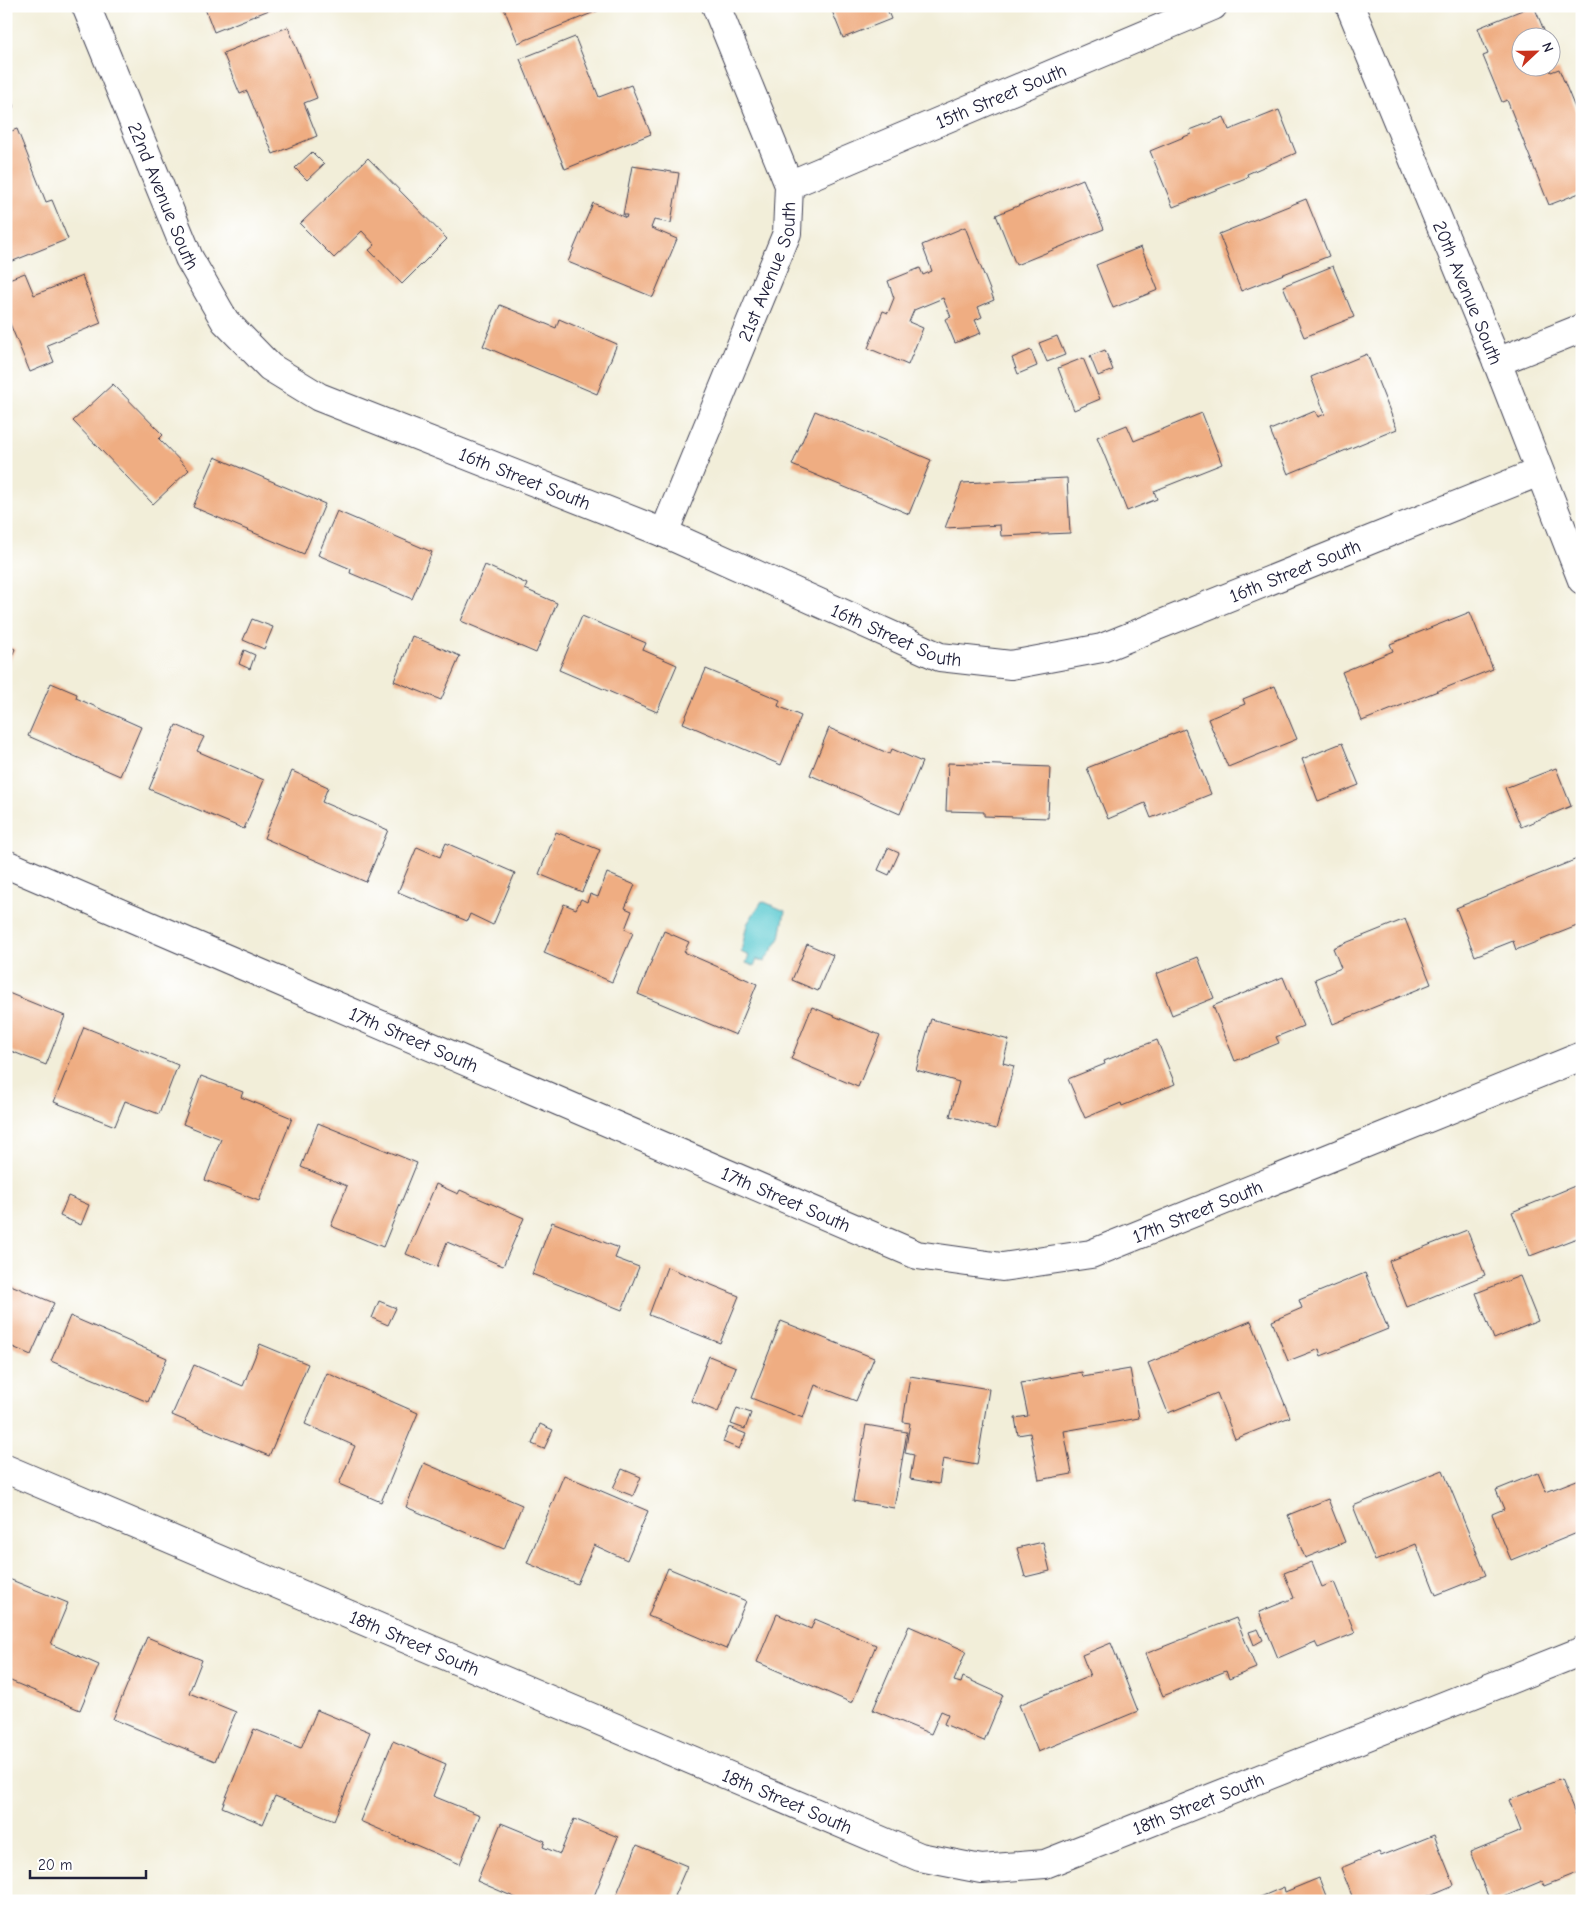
<svg xmlns="http://www.w3.org/2000/svg" width="1588" height="1907" font-family="'Comic Neue',sans-serif">
	<style>
		.water { fill: #5dcbd1; stroke: #407686 }
		.building { fill: #efad82 }
		.lines { fill: none; stroke-linecap: round; stroke-linejoin: round }
		.minor-casing { stroke: #414153; stroke-width: 30 }
		.minor { stroke: #fff; stroke-width: 28 }
		.labels { text-anchor: middle; stroke-width: 5; stroke-linejoin: round; paint-order: stroke }
		.street-label { font-size: 19px; fill: #22223b; stroke: #fff }
	</style>
	<rect width="100%" height="100%" fill="#fff"/>
	<filter id="ink" filterUnits="userSpaceOnUse"><feTurbulence type="fractalNoise" baseFrequency=".02" numOctaves="2"/><feDisplacementMap in="SourceGraphic" scale="10" xChannelSelector="R" yChannelSelector="G"/><feConvolveMatrix kernelMatrix="1 2 1 2 8 2 1 2 1" color-interpolation-filters="sRGB"/></filter>
	<filter id="wash" filterUnits="userSpaceOnUse"><feTurbulence type="fractalNoise" baseFrequency=".0096" numOctaves="4" result="noise"/><feDisplacementMap in="SourceGraphic" scale="20" xChannelSelector="R" yChannelSelector="G"/><feGaussianBlur stdDeviation="1.12" result="paint"/><feColorMatrix in="noise" values="0 0 0 0 0 0 0 0 0 0 0 0 0 0 0 0 0 1.4 0 .05"/><feComposite in="paint" operator="in"/></filter>
	<g filter="url(#wash)">
		<rect width="100%" height="100%" fill="#f2eed9"/>
		<!-- water -->
		<path class="water" d="M762,901L785,911L780,938L764,962L757,959L754,966L746,963L749,956L741,952L747,924Z"/>
		<g id="blocks">
			<!-- building -->
			<path class="building" d="M204,6H279L214,32Z
				M503,6H601L602,9L518,43Z
				M830,6H893L887,9L891,19L843,38Z
				M1532,6H1534L1547,38H1520V68H1549L1551,72L1559,69L1582,125V192L1549,205L1507,100L1502,102L1483,56L1488,54L1478,28Z
				M288,27L317,98L304,103L317,136L273,154L247,91L240,94L223,53Z
				M575,37L599,97L631,85L651,134L565,169L520,59Z
				M6,88L14,107L6,110Z
				M1279,110L1296,153L1247,174L1248,177L1173,207L1150,151L1191,134L1190,130L1224,117L1229,130Z
				M17,129L46,202L52,200L68,239L8,263L6,259V133Z
				M312,152L324,164L307,180L295,168Z
				M368,158L447,239L402,284L369,250L375,245L362,231L334,258L300,224Z
				M632,166L679,173L671,223L654,220L651,228L677,239L653,297L568,262L593,203L626,218L627,215H623Z
				M1083,179L1104,229L1016,265L996,215Z
				M1306,199L1329,256L1241,291L1219,234Z
				M965,227L994,300L978,307L982,317L975,320L981,333L955,343L945,319L951,317L943,298L914,310L909,322L923,328L908,365L868,348L883,311L888,313L894,298L888,281L920,268L923,275L932,271L922,245Z
				M1141,247L1158,290L1113,308L1096,265Z
				M1333,266L1354,317L1304,337L1283,286Z
				M25,273L34,295L82,276L101,323L47,345L54,362L30,372L6,314V280Z
				M500,305L556,328L559,319L617,344L597,394L483,346Z
				M1057,336L1065,355L1047,362L1039,343Z
				M1031,350L1037,366L1018,374L1012,358Z
				M1105,350L1113,370L1098,376L1090,356Z
				M1367,354L1397,429L1288,474L1270,430L1315,411L1318,417L1325,414L1311,377Z
				M1083,358L1100,399L1074,410L1058,368Z
				M113,384L163,435L159,439L189,470L153,504L73,421Z
				M815,411L931,460L909,514L792,465Z
				M1202,413L1222,464L1154,491L1157,499L1127,511L1097,437L1127,425L1134,441Z
				M215,457L325,504L304,554L193,507Z
				M1067,478L1070,533L1001,536L1000,525L945,528L962,483Z
				M337,511L432,552L412,599L350,573L351,569L318,555Z
				M485,565L527,584L525,589L557,603L536,653L461,621Z
				M1470,612L1493,669L1362,721L1342,672L1393,651L1390,644Z
				M582,616L646,643L643,650L677,665L657,712L559,670Z
				M252,619L273,627L264,649L243,640Z
				M412,636L460,656L441,700L394,681Z
				M6,645L15,649L6,670Z
				M244,650L255,655L250,669L239,664Z
				M706,669L780,700L778,706L801,716L781,765L683,723Z
				M51,683L77,694L76,698L141,727L120,776L28,736Z
				M1275,686L1297,739L1228,767L1208,719L1245,704L1243,699Z
				M176,725L204,737L197,751L264,780L244,829L149,789Z
				M829,728L890,754L892,749L922,762L900,814L810,775Z
				M1185,729L1211,794L1151,818L1145,803L1108,819L1087,768Z
				M1342,743L1359,785L1318,801L1302,759Z
				M948,763L1050,767L1048,818L984,816V812L946,811Z
				M1556,768L1571,806L1521,827L1505,788Z
				M292,771L328,787L322,802L388,830L366,882L264,838Z
				M556,832L600,850L582,892L539,874Z
				M446,843L515,873L493,925L470,914L467,921L398,892L417,847L440,857Z
				M888,848L899,853L889,875L878,870Z
				M1582,857V924L1516,950L1513,941L1475,956L1456,908Z
				M607,873L635,885L625,908L632,911L625,929L633,933L612,982L544,953L564,904L576,909L581,899L587,902L590,894L598,897Z
				M1405,919L1431,984L1333,1024L1315,979L1341,968L1333,948Z
				M664,931L689,942L684,952L757,984L736,1035L638,994Z
				M807,944L833,955L818,991L792,980Z
				M1198,957L1214,998L1172,1015L1156,974Z
				M1283,977L1303,1026L1276,1037L1279,1043L1235,1061L1213,1006Z
				M6,992L65,1016L46,1065L6,1049Z
				M812,1007L880,1035L858,1087L791,1059Z
				M931,1019L1009,1040L1003,1063L1014,1066L996,1129L950,1116L959,1082L916,1070Z
				M84,1027L178,1065L159,1114L125,1101L115,1126L54,1102Z
				M1157,1040L1175,1084L1122,1106L1121,1103L1085,1118L1068,1079L1105,1064L1104,1061Z
				M201,1076L243,1092L241,1097L292,1118L259,1201L205,1180L221,1139L183,1124Z
				M318,1123L417,1163L383,1247L331,1226L347,1186L301,1167Z
				M1582,1183V1236L1530,1256L1512,1212Z
				M436,1184L458,1194L460,1190L524,1218L503,1266L447,1242L437,1267L406,1254Z
				M68,1196L89,1205L81,1225L60,1216Z
				M552,1222L619,1248L615,1258L639,1267L622,1310L532,1274Z
				M1467,1230L1485,1275L1407,1307L1389,1261Z
				M667,1267L739,1296L720,1343L649,1315Z
				M1365,1273L1388,1329L1321,1356L1319,1349L1288,1361L1272,1321L1302,1308L1299,1300Z
				M1520,1276L1538,1321L1494,1339L1476,1293Z
				M6,1283L54,1303L31,1355L6,1344Z
				M379,1301L396,1308L388,1325L372,1318Z
				M70,1316L167,1358L148,1402L51,1361Z
				M781,1321L874,1358L856,1401L815,1385L803,1418L751,1398Z
				M1251,1321L1290,1417L1235,1439L1217,1393L1168,1413L1148,1363Z
				M260,1344L308,1364L269,1456L172,1415L194,1365L243,1386Z
				M709,1356L736,1367L718,1412L691,1401Z
				M1130,1369L1139,1418L1064,1431L1072,1474L1039,1480L1030,1433L1018,1435L1015,1418L1028,1416L1021,1383L1082,1372L1083,1377Z
				M327,1373L418,1413L381,1502L339,1484L355,1446L305,1424Z
				M910,1376L989,1389L977,1465L943,1459L939,1484L910,1479L914,1455L905,1453L910,1423L903,1422Z
				M737,1408L751,1413L745,1429L731,1424Z
				M540,1424L553,1430L544,1449L532,1444Z
				M866,1425L907,1432L894,1508L853,1501Z
				M729,1427L746,1434L739,1449L723,1442Z
				M424,1463L522,1505L504,1549L406,1507Z
				M622,1469L641,1477L633,1496L613,1488Z
				M1443,1470L1486,1575L1436,1595L1416,1544L1375,1561L1353,1506Z
				M1538,1473L1546,1492L1582,1478V1531L1511,1560L1492,1514L1504,1509L1496,1490Z
				M564,1475L648,1511L627,1560L594,1545L577,1584L527,1563Z
				M1328,1499L1345,1542L1305,1558L1288,1515Z
				M1043,1542L1050,1571L1025,1577L1017,1548Z
				M1312,1562L1322,1587L1334,1582L1355,1633L1318,1648L1315,1642L1278,1658L1259,1612L1294,1598L1284,1573Z
				M668,1568L746,1601L726,1649L648,1616Z
				M9,1579L68,1603L51,1644L99,1665L80,1710L6,1679V1584Z
				M777,1614L811,1629L815,1619L876,1645L852,1703L757,1662Z
				M1236,1618L1256,1668L1229,1679L1226,1671L1163,1696L1145,1654Z
				M909,1626L966,1651L954,1681L961,1683L963,1677L1003,1695L984,1741L944,1724L948,1714L941,1711L931,1734L873,1710Z
				M1258,1629L1263,1640L1254,1645L1249,1632Z
				M147,1637L202,1660L189,1693L236,1712L215,1761L113,1719Z
				M1111,1643L1138,1711L1038,1752L1019,1705L1090,1676L1082,1655Z
				M317,1710L370,1732L334,1820L275,1796L263,1824L222,1807L254,1729L301,1748Z
				M393,1741L446,1764L433,1796L480,1815L460,1864L360,1821Z
				M1561,1779L1582,1830V1871L1544,1886L1542,1881L1494,1901H1490L1470,1852L1521,1831L1509,1800Z
				M574,1819L618,1837L592,1901H523L477,1881L501,1823L545,1841L543,1847L560,1854Z
				M1434,1835L1454,1885L1416,1901H1354L1341,1868L1379,1852L1381,1856Z
				M637,1845L687,1866L674,1896L685,1901H614Z
				M1319,1878L1328,1901H1251L1284,1887L1285,1892Z"/>
		</g>
	</g>
	<g filter="url(#ink)">
		<use href="#blocks" fill-opacity="0" stroke="#414153" stroke-width="1"/>
		<g class="lines">
			<!-- minor casing -->
			<g class="minor-casing">
				<g id="minor">
					<path id="s1" d="M86,6L189,258L225,321L270,367L319,397L664,533L940,657L1011,665L1102,648L1539,472"/>
					<path id="s2" d="M1350,6L1497,362L1582,580"/>
					<path id="s3" d="M789,185L1213,6"/>
					<path d="M1497,362L1582,328"/>
					<path id="s4" d="M664,533L787,233L789,185L716,6"/>
					<path id="s5" d="M6,864L917,1255L1002,1267L1091,1254L1582,1056"/>
					<path id="s6" d="M6,1469L920,1857L981,1869L1045,1864L1582,1651"/>
				</g>
			</g>
			<!-- minor -->
			<use href="#minor" class="minor"/>
		</g>
	</g>
	<g class="labels">
		<!-- street labels -->
		<g class="street-label">
			<text dy="7" stroke="none"><textPath href="#s3" startOffset="230">15th Street South</textPath></text>
			<text dy="7" stroke="none"><textPath href="#s1" startOffset="205">22nd Avenue South</textPath></text>
			<text dy="7" stroke="none"><textPath href="#s4" startOffset="282">21st Avenue South</textPath></text>
			<text dy="7" stroke="none"><textPath href="#s2" startOffset="310">20th Avenue South</textPath></text>
			<text dy="7" stroke="none"><textPath href="#s1" startOffset="688">16th Street South</textPath></text>
			<text dy="7" stroke="none"><textPath href="#s1" startOffset="1512">16th Street South</textPath></text>
			<text dy="7" stroke="none"><textPath href="#s1" startOffset="1092">16th Street South</textPath></text>
			<text dy="7" stroke="none"><textPath href="#s5" startOffset="444">17th Street South</textPath></text>
			<text dy="7" stroke="none"><textPath href="#s5" startOffset="849">17th Street South</textPath></text>
			<text dy="7" stroke="none"><textPath href="#s5" startOffset="1282">17th Street South</textPath></text>
			<text dy="7" stroke="none"><textPath href="#s6" startOffset="444">18th Street South</textPath></text>
			<text dy="7" stroke="none"><textPath href="#s6" startOffset="849">18th Street South</textPath></text>
			<text dy="7" stroke="none"><textPath href="#s6" startOffset="1284">18th Street South</textPath></text>
		</g>
	</g>
	<!-- margin -->
	<rect width="1588" height="1907" fill="none" stroke="#fff" stroke-width="25"/>
	<!-- north arrow -->
	<g transform="translate(1536 52) rotate(68)"><circle r="24" fill="#ffffff" stroke="#a7a7b1"/>
	<path d="M0-4L9 19L0 12L-9 19Z" fill="#c8321e"/>
	<text y="-8" font-size="14" font-weight="bold" text-anchor="middle" fill="#22223b">N</text>
	</g>
	<!-- scale -->
	<path d="M30 1870v8h116v-8" fill="none" stroke="#22223b" stroke-width="2.5"/>
	<text x="38" y="1870" font-size="15" fill="#22223b" stroke="#ffffff" stroke-width="4" paint-order="stroke">20 m</text>
</svg>
